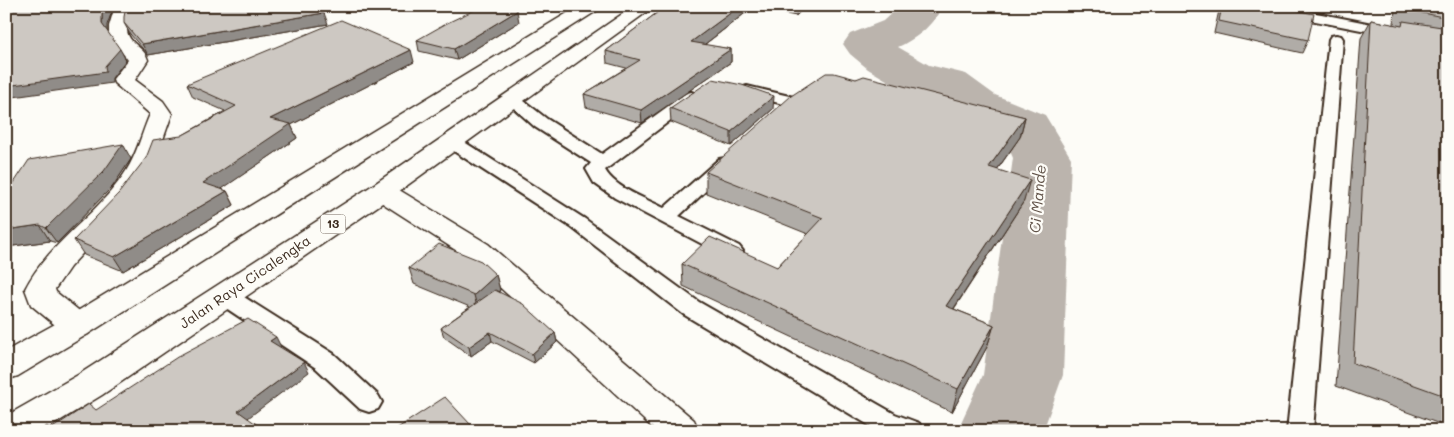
<svg xmlns="http://www.w3.org/2000/svg" width="1454" height="437" font-family="Mali,sans-serif">
	<style>
		.lines { fill: none; stroke-linecap: round; stroke-linejoin: round }
		.river { fill: #bbb4ad; fill-rule: evenodd }
		.service-casing { stroke: #3b2a1e; stroke-width: 4 }
		.minor-casing { stroke: #3b2a1e; stroke-width: 3 }
		.trunk-casing { stroke: #3b2a1e; stroke-width: 3 }
		.service { fill: #fdfcf7; fill-rule: evenodd }
		.minor { fill: #fdfcf7; fill-rule: evenodd }
		.trunk { fill: #fdfcf7; fill-rule: evenodd }
		.wall { fill: #b0aca7; stroke: #3b2a1e }
		.shaded-wall { fill: #908c88; stroke: #3b2a1e }
		.building { fill: #cdc8c2; stroke: #3b2a1e }
		.labels { text-anchor: middle; stroke-width: 4.5; stroke-linejoin: round; paint-order: stroke }
		.shield { fill: #fdfcf7; stroke: #75695f; stroke-width: 1 }
		.shield-label { font-size: 12px; font-weight: bold; fill: #3b2a1e }
		.street-label { font-size: 14px; fill: #3b2a1e; stroke: #fdfcf7 }
		.water-label { font-size: 15px; font-style: italic; fill: #615349; stroke: #fdfcf7 }
	</style>
	<rect width="100%" height="100%" fill="#fdfcf7"/>
	<filter id="ink" filterUnits="userSpaceOnUse"><feTurbulence type="fractalNoise" baseFrequency=".02" numOctaves="2"/><feDisplacementMap in="SourceGraphic" scale="10" xChannelSelector="R" yChannelSelector="G"/><feConvolveMatrix kernelMatrix="1 2 1 2 8 2 1 2 1" color-interpolation-filters="sRGB"/></filter>
	<g filter="url(#ink)">
		<g class="lines">
			<!-- river -->
			<path class="river" d="M895,6H937L938,14C928,29 915,39 898,47L929,65L966,74L995,95L1045,115L1071,158L1063,375L1043,431H957L983,375L1013,158L1004,137L959,117L930,96L895,85L868,69L850,54L843,44L850,34L883,21L895,10Z"/>
			<!-- service casing -->
			<g class="service-casing">
				<path id="service" d="M1253,6H1281L1448,39V47L1259,10Z
					M1336,35L1341,36L1343,39L1313,431H1287L1329,39L1331,36Z
					M747,86L802,99L804,102L802,105L796,107L741,94L739,91L741,88Z
					M691,92L697,94L699,97L697,100L605,170C616,189 645,198 664,208L719,159L725,158L731,159L734,163L731,167L679,216L739,246L743,251L739,256L732,258L725,256L615,198L594,183L586,169L591,163L535,127L505,100L507,97H519L547,119L602,154L685,94Z
					M452,137L458,138L585,219L699,302L895,414L919,423L923,431L877,430L683,314L571,227L446,146L443,142L446,138Z
					M225,288L233,290L334,354L378,395L382,402L378,409L369,412L360,409L316,368L217,302L214,296L217,290Z"/>
			</g>
			<!-- minor casing -->
			<g class="minor-casing">
				<path id="minor" d="M115,6H133C131,14 127,22 127,30C128,44 145,47 148,60L135,80L163,101L172,114L152,171L126,206L70,267L55,289L56,292L88,318L93,326L88,334L77,338L66,334L31,305L25,289C49,242 98,215 126,171C137,154 142,132 150,114L114,83L113,79L128,60L109,35V26Z
					M382,183L391,185L488,244L694,420L699,431H656L468,258L373,197L369,191L373,185Z"/>
			</g>
			<!-- trunk casing -->
			<g class="trunk-casing">
				<path id="trunk" d="M579,6H601L598,10L88,334L18,376L6,380V351L66,318Z
					M634,6H655L391,197L102,395L43,431H6V416L78,375L373,185Z"/>
			</g>
			<!-- service -->
			<use href="#service" class="service"/>
			<!-- minor -->
			<use href="#minor" class="minor"/>
			<!-- trunk -->
			<use href="#trunk" class="trunk"/>
		</g>
		<!-- wall -->
		<path class="wall" d="M666,6H806L796,16L753,7L704,45L731,49V62L642,123L586,107L584,94L626,68L607,63L606,51Z
			M1220,6H1275L1308,40L1302,53L1214,33Z
			M1395,6H1448V427L1336,386L1361,38L1371,20L1394,25Z
			M519,22L457,60L419,51L417,40Z
			M124,23L328,24L148,55L130,34Z
			M414,62L291,125L297,138L221,189L227,191L234,205L123,271L84,255L74,240L181,136L225,111L193,97L187,84Z
			M856,79L1025,117L1020,137L997,170L1024,201L954,309L994,325L987,347L952,412L683,286L682,264L777,267L808,234L706,193V172Z
			M670,108L773,109L731,146L671,122Z
			M131,159L113,186L57,243L50,241L6,247V195Z
			M409,268L496,275L500,290L499,292L555,333L557,342L534,363L492,341L471,356L444,337L441,328L470,307L414,284Z"/>
		<!-- shaded-wall -->
		<path class="shaded-wall" d="M105,6H114L107,25V35L102,24V15Z
			M740,6H753V7L692,54L691,42Z
			M796,6H806L796,16Z
			M517,11L519,22L457,60L454,49Z
			M324,13L328,24L148,55L142,44Z
			M120,49L126,60L112,78V83L6,98V86Z
			M731,49V62L642,123L641,110Z
			M411,50L414,62L291,125L297,138L210,197L203,183L270,119Z
			M774,96L773,109L731,146V132Z
			M1025,117L1020,137L984,188L989,167Z
			M123,144L131,159L113,186L57,243L46,228Z
			M1030,180L1024,201L941,328L946,306Z
			M227,191L234,205L123,271L114,257Z
			M40,225L50,241L6,247V230Z
			M496,275L500,290L478,311L474,295Z
			M994,325L987,347L952,412L958,389Z
			M490,332L492,341L471,356L469,347Z
			M555,333L557,342L534,363L532,354Z
			M276,337L281,347L275,351L270,341Z
			M304,362L309,372L244,421L238,411Z
			M471,425L473,431H462Z"/>
		<!-- building -->
		<path class="building" d="M6,6H105L102,15V24L120,49L105,66L106,72L6,86Z
			M126,6H308L324,13L142,44L124,23V17Z
			M483,6H514L517,11L454,49L417,40L447,23Z
			M666,6H740L691,42L731,49L641,110L584,94L640,60L606,51Z
			M1222,6H1275L1314,14L1308,40L1219,21Z
			M1404,6H1448V18L1403,9Z
			M341,20L411,50L270,119L291,124L203,183L227,191L114,257L74,240L119,193L146,158L153,140L181,136L236,106L187,84Z
			M1371,20L1402,26L1403,21L1448,28V397L1353,363Z
			M826,73H834L856,79L864,76L1025,117L989,167L1030,180L946,306L994,325L958,389L682,264L710,237L777,267L823,218L706,172L791,96Z
			M713,79L742,85L774,96L731,132L670,108Z
			M123,144L104,171L46,228L40,225L6,230V195L29,160Z
			M439,244L481,261L496,275L474,295L409,268Z
			M495,290L523,304L555,333L532,354L490,332L469,347L441,328Z
			M248,319L276,337L270,341L304,362L238,411L266,431H39L47,426L51,429L89,404L96,410L182,354Z
			M445,397L471,425L462,431H393Z"/>
	</g>
	<g class="labels">
		<!-- shield labels -->
		<rect class="shield" x="320.5" y="214.5" width="25" height="19" rx="4"/>
		<g class="shield-label">
			<text x="333" y="228">13</text>
		</g>
		<!-- street labels -->
		<g class="street-label">
			<text transform="translate(245 282) rotate(-34)" y="5">Jalan Raya Cicalengka</text>
		</g>
		<!-- water labels -->
		<g class="water-label">
			<text transform="translate(1038 199) rotate(-85)" y="5">Ci Mande</text>
		</g>
	</g>
	<!-- margin -->
	<rect width="1454" height="437" fill="none" stroke="#fdfcf7" stroke-width="25"/>
	<rect x="12" y="12" width="1429" height="412" fill="none" stroke="#3b2a1e" stroke-width="2" filter="url(#ink)"/>
</svg>
